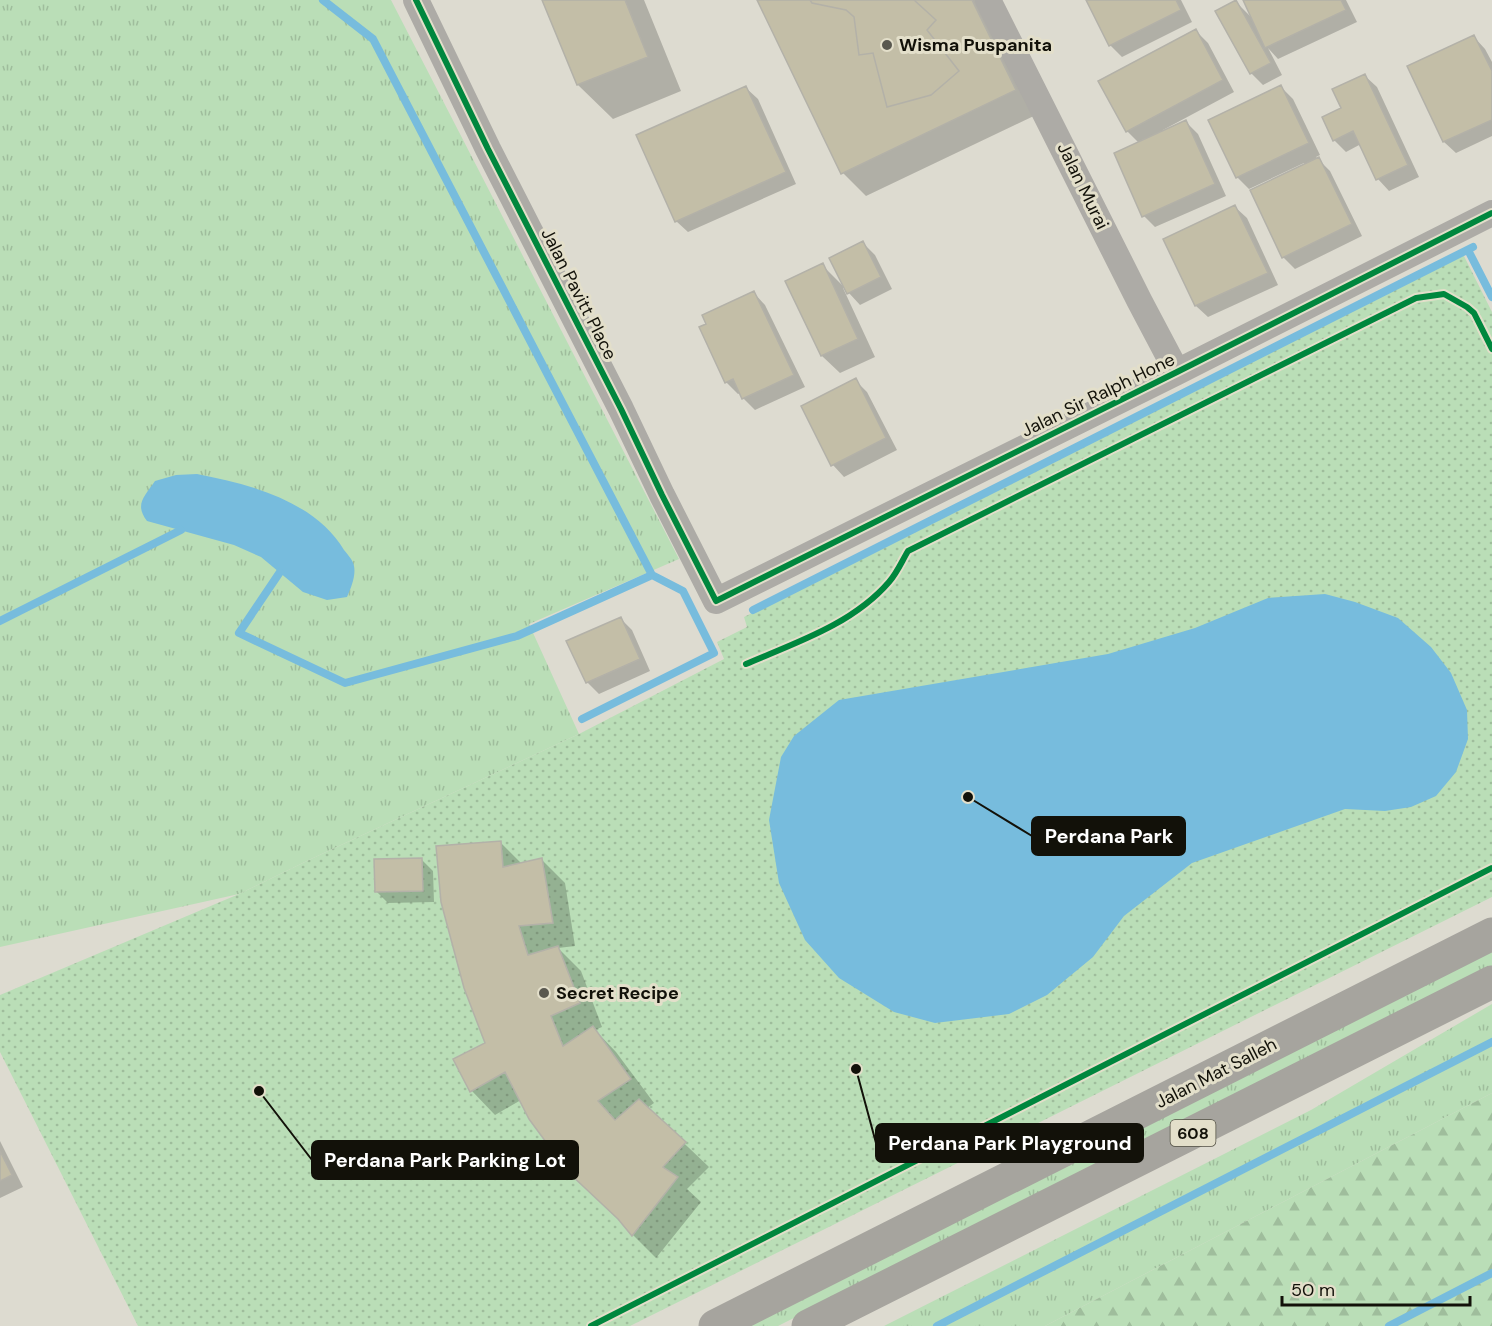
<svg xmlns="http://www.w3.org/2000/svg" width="1492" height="1326" font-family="'DM Sans',sans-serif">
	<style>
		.grass { fill: url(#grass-tufts) }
		.forest { fill: url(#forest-firs) }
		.park { fill: url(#park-dots) }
		.water { fill: #77bcdd }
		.shadow { fill: #0003 }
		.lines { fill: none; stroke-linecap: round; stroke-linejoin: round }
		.stream { stroke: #77bcdd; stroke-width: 8 }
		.building { fill: #c3bea7; stroke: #b3b1a8; stroke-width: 1.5 }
		.street { stroke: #adaba6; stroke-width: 26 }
		.primary { stroke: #a6a49e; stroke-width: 33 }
		.cycleway-casing { stroke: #e3dfca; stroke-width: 10 }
		.cycleway { stroke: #00873e; stroke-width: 6 }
		.poi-dot { fill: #59584f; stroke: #e3dfca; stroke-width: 2 }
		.labels { text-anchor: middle; stroke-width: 6; stroke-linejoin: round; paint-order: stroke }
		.shield { fill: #e3dfca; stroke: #514f43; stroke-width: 1.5 }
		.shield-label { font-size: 16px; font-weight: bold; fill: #121109 }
		.poi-label { font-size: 18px; font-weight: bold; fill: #121109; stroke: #e3dfca; text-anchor: start }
		.street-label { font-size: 18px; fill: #121109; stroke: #e3dfca }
		.leader { fill: none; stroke: #121109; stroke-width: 2 }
		.callout-dot { fill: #121109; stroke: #e3dfca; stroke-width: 2 }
		.callout { fill: #121109; stroke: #121109; stroke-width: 2 }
		.callout-label { font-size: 20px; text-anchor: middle; font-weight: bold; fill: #fff }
	</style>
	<defs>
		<pattern id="grass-tufts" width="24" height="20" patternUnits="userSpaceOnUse" patternTransform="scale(1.5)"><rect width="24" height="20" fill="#badeb7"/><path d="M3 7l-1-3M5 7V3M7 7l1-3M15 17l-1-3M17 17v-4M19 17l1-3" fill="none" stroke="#9fbd9c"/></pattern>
		<pattern id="forest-firs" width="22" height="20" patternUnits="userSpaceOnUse" patternTransform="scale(1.5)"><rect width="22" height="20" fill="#badeb7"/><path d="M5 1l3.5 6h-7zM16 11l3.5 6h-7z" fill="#9fbd9c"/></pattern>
		<pattern id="park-dots" width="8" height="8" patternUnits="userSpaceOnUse" patternTransform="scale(1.5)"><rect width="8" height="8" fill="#badeb7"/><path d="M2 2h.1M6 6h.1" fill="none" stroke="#9fbd9c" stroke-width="1.8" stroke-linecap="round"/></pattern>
	</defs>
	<rect width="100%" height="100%" fill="#dddbd0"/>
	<!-- grass -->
	<path class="grass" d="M0,0H391L679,559L529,624L579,734L311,859L239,894L0,947Z
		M1492,949V966L778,1326H743Z
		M1492,1004V1093L1045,1326H884L1311,1110Z"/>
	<!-- forest -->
	<path class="forest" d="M1492,1093V1326H1045Z"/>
	<!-- park -->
	<path class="park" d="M1463,254L1492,312V897L630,1326H138L0,1052V995L239,894L311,859L579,734L724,659L717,642L747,627L744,617Z"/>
	<!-- water -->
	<path class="water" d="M197,474C249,484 315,501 344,550C347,554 353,560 354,566C356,576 351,588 347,597L327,600L303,592L261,557L234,545L147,521C134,504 145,496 155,481L176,475Z
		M1325,594L1355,602L1398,618L1431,647L1451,673L1467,710L1468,739L1456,772L1436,796L1411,807L1385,811L1345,809L1192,863L1124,916L1093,957L1047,995L1009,1014L935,1023L894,1012L839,978L805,940L779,883L769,820L781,757L794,736L839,700L1108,654L1195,628L1268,598Z"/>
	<!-- shadow -->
	<path class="shadow" d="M544,0H644L681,91L613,119L578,85Z
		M759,0H983L1038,114L866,196L843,173Z
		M1088,0H1181L1192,22L1122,57L1110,45Z
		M1244,0H1346L1357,22L1278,59L1268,48L1282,75L1263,85L1251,73L1236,2L1253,19Z
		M1196,31L1208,43L1234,92L1163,130L1164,132L1186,122L1198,134L1226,196L1155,227L1144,216L1139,143L1127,131Z
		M1474,37L1485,49L1492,62V136L1456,153L1444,142Z
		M1365,76L1377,87L1419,177L1389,191L1378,179L1361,144L1346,152L1334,140L1343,109Z
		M1281,87L1293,99L1320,155L1316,157L1330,171L1362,236L1295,269L1283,257L1305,165L1304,163L1249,189L1237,177Z
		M746,88L758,99L796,184L688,232L676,221Z
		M1235,207L1247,218L1278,285L1208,317L1196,306L1165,239Z
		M863,243L875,255L892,289L860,305L849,293L831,259Z
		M822,265L844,287L843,288L875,357L840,373L822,356L787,281Z
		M754,293L765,305L805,387L755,410L743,398L740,393L738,394L726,382Z
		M855,380L867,392L897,450L844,477L833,465Z
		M620,618L632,630L650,671L599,694L587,682Z
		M501,843L522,864L542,860L565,883L575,946L558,948L581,971L602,1027L595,1030L616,1052L654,1103L647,1108L709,1167L687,1189L701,1202L656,1258L633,1235L521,1100L495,1115L472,1091L455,1059L487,1043Z
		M421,859L433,871L434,902L388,903L376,891Z
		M0,1141L23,1187L0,1198Z"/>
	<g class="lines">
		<!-- stream -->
		<path class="stream" d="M323,0L373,39L652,575L683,591L714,653L582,719
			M1468,250L1492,297
			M280,572L239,633L345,683L517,636L652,575
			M753,610L1473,247
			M0,621L181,530
			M937,1326L1492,1042
			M1389,1326L1492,1273"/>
	</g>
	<!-- building -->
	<path class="building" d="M542,0H625L648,57L577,85Z
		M757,0H972L1016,90L841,174Z
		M810,0H914L936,20L927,30L959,71L931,95L887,107L873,53L859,55L854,17L846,10L812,3Z
		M1086,0H1176L1181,10L1109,46Z
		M1236,0L1271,63L1250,74L1215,11Z
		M1243,0H1341L1346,10L1265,48Z
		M1196,29L1223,80L1126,132L1098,81Z
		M1474,35L1492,71V120L1443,142L1407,66Z
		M1365,74L1408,165L1376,180L1353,131L1333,141L1322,117L1341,108L1332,89Z
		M1281,85L1309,143L1236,178L1208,120Z
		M746,86L786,172L675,222L636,135Z
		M1186,120L1215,184L1142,217L1114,153Z
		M1319,157L1352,224L1282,258L1250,190Z
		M1235,205L1268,273L1195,306L1163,239Z
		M863,241L881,277L847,294L829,258Z
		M823,263L858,339L821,356L785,281Z
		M754,291L794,375L742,399L733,379L725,383L699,327L706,324L702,315Z
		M856,378L886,438L831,466L801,406Z
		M621,617L640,659L586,683L566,641Z
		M501,841L503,867L542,858L553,923L519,926L528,955L558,946L580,1003L551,1016L563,1046L593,1026L631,1079L598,1101L615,1120L639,1099L686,1142L663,1167L678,1177L632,1236L618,1219L568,1172L529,1119L505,1072L470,1092L453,1059L485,1043L464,988L441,902L436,846Z
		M422,858L423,891L375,892L374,859Z
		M0,1151L12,1175L0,1181Z"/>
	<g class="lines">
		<!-- street -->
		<path class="street" d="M416,0L488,149L621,409L662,495L716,601L1177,372L1492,213
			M988,0L1140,302L1177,372"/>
		<!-- primary -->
		<path class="primary" d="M715,1326L1492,934
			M808,1326L1492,982"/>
		<!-- cycleway casing -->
		<g class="cycleway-casing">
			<path id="cycleway" d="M416,0L488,149L621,409L662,495L716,601L1177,372L1492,213
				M746,664C795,643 853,624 889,582C897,573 902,561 908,551L1416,298L1444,294L1467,307L1474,313L1492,349
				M591,1326L1492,868"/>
		</g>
		<!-- cycleway -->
		<use href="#cycleway" class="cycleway"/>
	</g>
	<!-- markers -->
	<g class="poi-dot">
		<circle cx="887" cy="45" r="6"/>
		<circle cx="544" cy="993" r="6"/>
	</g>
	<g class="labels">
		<!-- shield labels -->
		<rect class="shield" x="1170.5" y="1120" width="45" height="26" rx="4.5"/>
		<g class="shield-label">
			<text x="1193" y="1139">608</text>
		</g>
		<!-- poi labels -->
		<g class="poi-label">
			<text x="899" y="51">Wisma Puspanita</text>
			<text x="556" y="999">Secret Recipe</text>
		</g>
		<!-- street labels -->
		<g class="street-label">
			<text transform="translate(1083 186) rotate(64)" y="6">Jalan Murai</text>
			<text transform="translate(579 294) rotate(63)" y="6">Jalan Pavitt Place</text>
			<text transform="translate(1098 395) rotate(-26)" y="6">Jalan Sir Ralph Hone</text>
			<text transform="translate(1216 1073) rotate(-27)" y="6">Jalan Mat Salleh</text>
		</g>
	</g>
	<!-- callouts -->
	<path class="leader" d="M968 797L1032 836M856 1069L876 1143M259 1091L312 1160"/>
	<g class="callout-dot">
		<circle cx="968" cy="797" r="6"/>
		<circle cx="856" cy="1069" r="6"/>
		<circle cx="259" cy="1091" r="6"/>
	</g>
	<g class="callout">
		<rect x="1032" y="817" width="153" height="38" rx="6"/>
		<rect x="876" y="1124" width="267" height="38" rx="6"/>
		<rect x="312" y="1141" width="266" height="38" rx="6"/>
	</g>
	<g class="callout-label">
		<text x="1109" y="843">Perdana Park</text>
		<text x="1010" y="1150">Perdana Park Playground</text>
		<text x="445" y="1167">Perdana Park Parking Lot</text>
	</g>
	<!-- scale -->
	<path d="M1282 1296v9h188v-9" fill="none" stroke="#121109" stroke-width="3"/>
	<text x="1291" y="1296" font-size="18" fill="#121109" stroke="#e3dfca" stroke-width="4.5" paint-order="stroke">50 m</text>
</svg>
